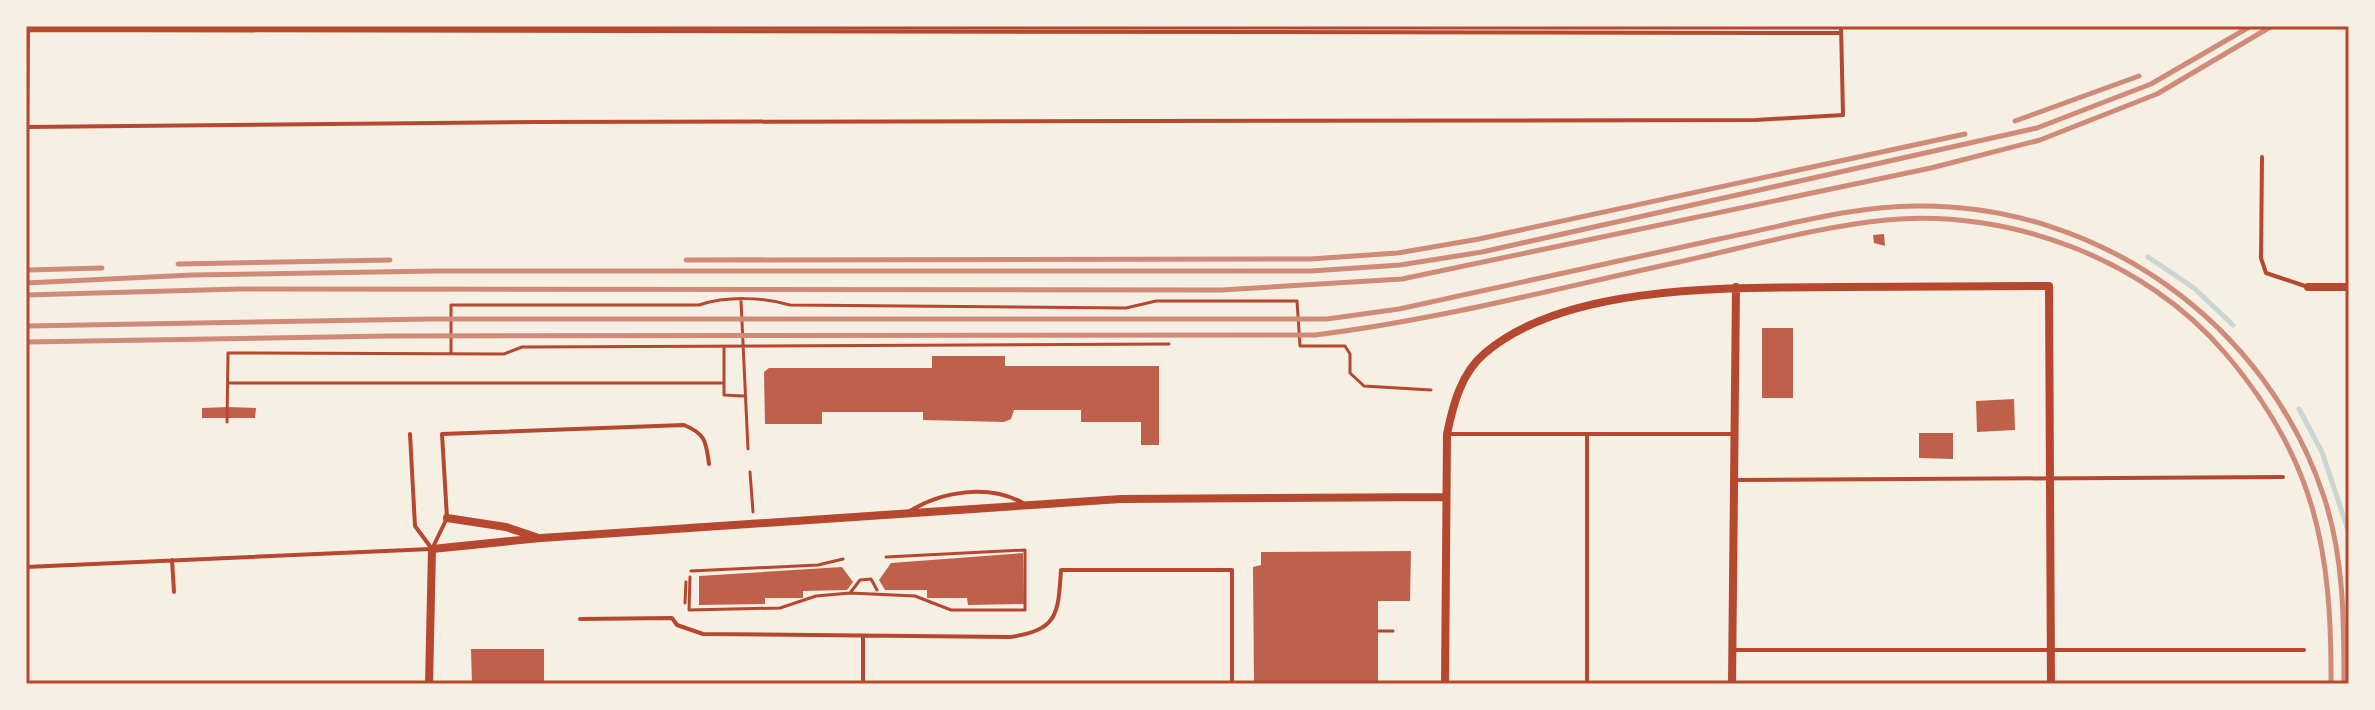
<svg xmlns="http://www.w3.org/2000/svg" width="2375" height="710" font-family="Overpass,sans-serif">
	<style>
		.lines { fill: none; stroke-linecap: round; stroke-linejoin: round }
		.stream { stroke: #c9d6d2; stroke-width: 5 }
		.building { fill: #bf614a }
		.path { stroke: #b5482f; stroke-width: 3 }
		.service { stroke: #b5482f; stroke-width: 4 }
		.minor { stroke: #b5482f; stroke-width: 8 }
		.rail { stroke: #cf8b77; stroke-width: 5 }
		.neatline { fill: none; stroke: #b5482f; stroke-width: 3 }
	</style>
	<rect width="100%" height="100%" fill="#f6efe4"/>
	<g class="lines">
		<!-- stream -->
		<path class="stream" d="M2148,257L2194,288L2233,325
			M2299,409L2322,452L2349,533"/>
	</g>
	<!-- building -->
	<path class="building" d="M1884,234L1885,246L1874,243L1873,235Z
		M1762,328H1793V398H1762Z
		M932,356H1005V366H1159V445H1141V422H1081V410H1014L1011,419L1004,422L923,420V412H822V424H765L764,372L769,368H932Z
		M2014,399L2015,430L1977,432L1976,401Z
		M228,407L256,408L255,418H202V408Z
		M1919,433H1953V459L1919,458Z
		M1411,551L1410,601H1378V684H1254L1253,567L1261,565V552Z
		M1023,553L1024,604L968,605L967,598H927V590H885L879,580L891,563Z
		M842,567L853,582L847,590L803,591V598H765V604L699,605V576Z
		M471,649H544V684H472Z"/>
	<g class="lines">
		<!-- path -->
		<path class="path" d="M741,301L748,449
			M724,346V395L743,396
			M451,354V305H699C727,296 762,297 790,305L1126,308L1156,301H1297L1300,346H1345L1350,354V373L1364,386L1431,390
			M228,383H724
			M227,422L228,353L504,354L522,347L1169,344
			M750,472L753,512
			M691,571L818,565L843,559
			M690,577L689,610L780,608L816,596L850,593L860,580L871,579L877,590
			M850,593L915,596L951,610H1025V550L886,557
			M685,603L686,582
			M1378,631H1393"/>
		<!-- service -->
		<path class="service" d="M28,30L1841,33
			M26,127L535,122L1756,120L1843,115L1841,26
			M27,127L28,26
			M2262,157L2261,258L2266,273L2308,287
			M410,434L415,526L432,549
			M1449,434H1732
			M1736,480L2283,477
			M910,511C942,491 989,484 1023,503
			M432,549L447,518L442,434L684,425C706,434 706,442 709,464
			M172,560L174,592
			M26,567L431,549
			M580,619L672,618L677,625L703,634L1010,637C1059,630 1058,613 1061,570H1232V684
			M863,637V684
			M1732,650H2304
			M1587,684V434"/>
		<!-- minor -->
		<path class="minor" d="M2308,287H2349
			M447,518L506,527L536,537
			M429,684L432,549L541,538L1121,499L1445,497
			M1445,684L1447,434C1453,405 1461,373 1485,353C1568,282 1738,288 1843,287C1912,287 1980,286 2049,286L2051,684
			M1732,684L1736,287"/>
		<!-- rail -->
		<path class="rail" d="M2015,121L2139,76
			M686,260L1310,259L1398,253L1479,239L1965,134
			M178,264L390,260
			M26,270L102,268
			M26,283L192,275L436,271H1311L1400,265L1482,252L2037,128L2151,84L2251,26
			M26,295L239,289L1221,290L1402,279L1931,168L2040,140L2157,94L2272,26
			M26,326L429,319H1327L1399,309C1506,286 1612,262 1719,239C1784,226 1851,206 1917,206C2100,204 2267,324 2324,497C2344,558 2344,621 2344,684
			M26,342L388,336L1315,335C1438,320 1558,288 1679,262C1747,247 1817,227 1886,220C2009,208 2145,259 2225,353C2315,458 2332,550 2331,684"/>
	</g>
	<!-- border -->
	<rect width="2375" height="710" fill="none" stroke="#f6efe4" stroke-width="56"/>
	<rect x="28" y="28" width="2319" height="654" class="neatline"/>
</svg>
